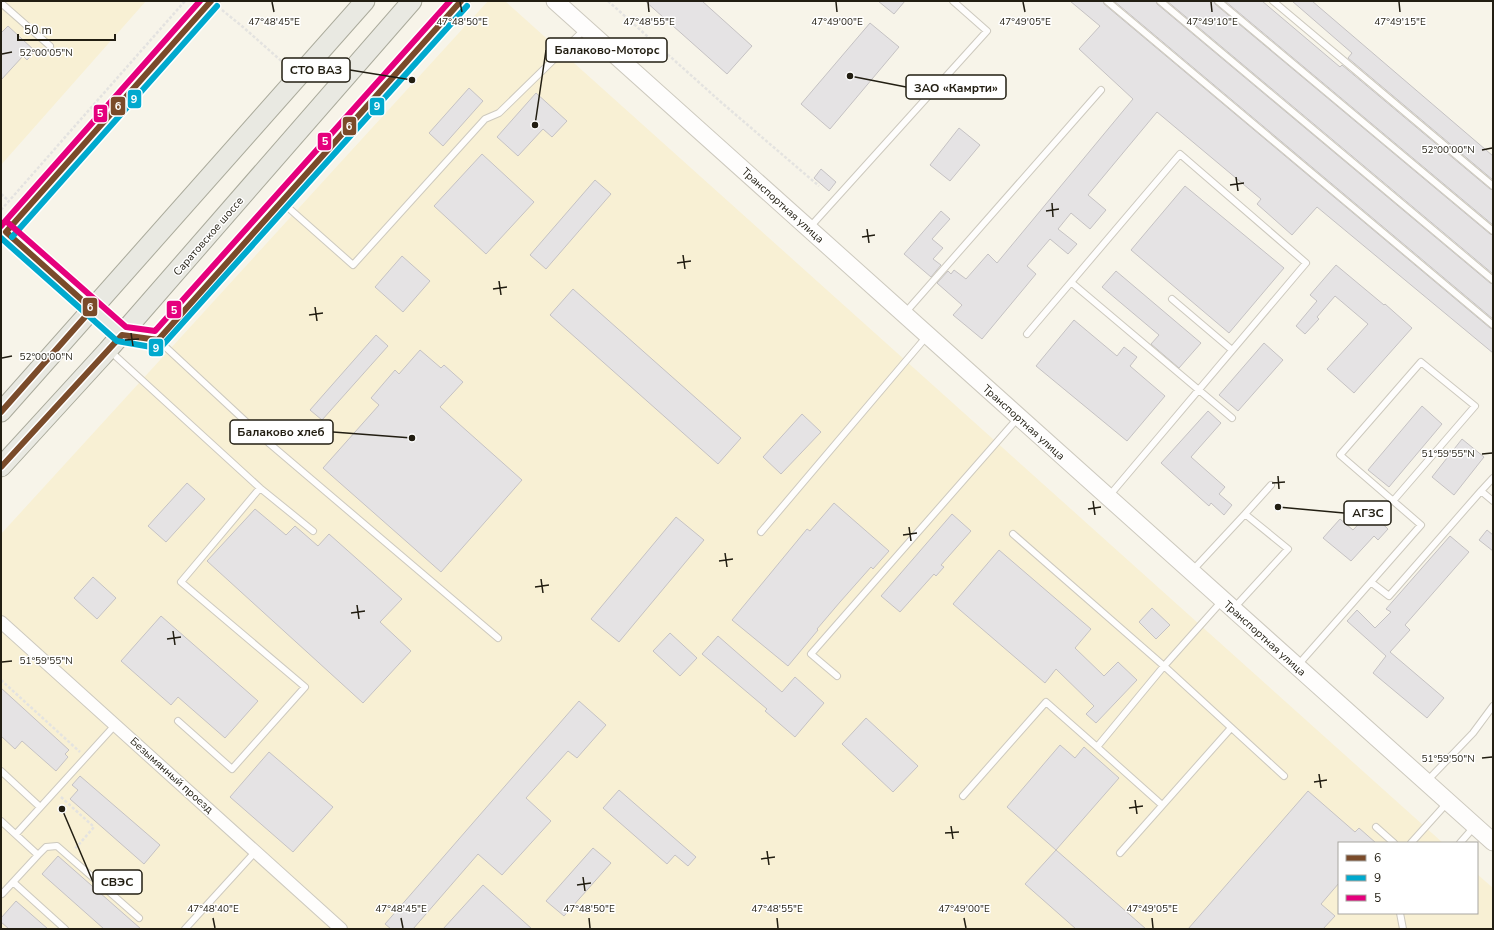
<svg xmlns="http://www.w3.org/2000/svg" width="1494" height="930" font-family="'Nunito Sans',sans-serif">
	<style>
		.built { fill: #f8f0d4 }
		.building { fill: #e5e3e4; stroke: #c5c2c3 }
		.lines { fill: none; stroke-linecap: round; stroke-linejoin: round }
		.lane-casing { stroke: #cdc9be; stroke-width: 8 }
		.street-casing { stroke: #cdc9be; stroke-width: 14 }
		.secondary-casing { stroke: #cdc9be; stroke-width: 19 }
		.primary-casing { stroke: #aaaa9b; stroke-width: 21 }
		.path { stroke: #e4e3e0; stroke-width: 2.5; stroke-dasharray: 3 2; stroke-linecap: butt }
		.lane { stroke: #fefdfc; stroke-width: 6 }
		.street { stroke: #fefdfc; stroke-width: 12 }
		.secondary { stroke: #fefdfc; stroke-width: 17 }
		.primary { stroke: #e9e9e2; stroke-width: 19 }
		.bus-1-casing { stroke: #fff; stroke-width: 9 }
		.bus-2-casing { stroke: #fff; stroke-width: 9 }
		.bus-3-casing { stroke: #fff; stroke-width: 9 }
		.bus-1 { stroke: #7a4b2a; stroke-width: 6 }
		.bus-2 { stroke: #00a9ce; stroke-width: 6 }
		.bus-3 { stroke: #e5007d; stroke-width: 6 }
		.ticks { fill: none; stroke: #221e12; stroke-width: 1.5 }
		.labels { text-anchor: middle; stroke-width: 3; stroke-linejoin: round; paint-order: stroke }
		.street-label { font-size: 11px; fill: #221e12; stroke: #fff }
		.ticks-label { font-size: 10px; text-anchor: middle; fill: #221e12; stroke: #fff; stroke-width: 3; stroke-linejoin: round; paint-order: stroke }
		.leader { fill: none; stroke: #221e12; stroke-width: 1.5 }
		.callout-dot { fill: #221e12; stroke: #fff; stroke-width: 1.5 }
		.callout { fill: #fff; stroke: #221e12; stroke-width: 1.5 }
		.callout-label { font-size: 12px; text-anchor: middle; font-weight: bold; fill: #221e12 }
		.line-badge { stroke: #fff; stroke-width: 1.5 }
		.badge-label { font-size: 11px; text-anchor: middle; font-weight: bold; fill: #fff }
	</style>
	<rect width="100%" height="100%" fill="#f7f4e9"/>
	<!-- built -->
	<path class="built" d="M1,1H146L1,165Z
		M488,1H505L1443,843H1339V913H1477V874L1493,888V929H1V534Z"/>
	<!-- building -->
	<path class="building" d="M645,1H702L752,46L727,74Z
		M878,1H905L894,14Z
		M1070,1H1103L1104,4L1490,328L1493,329V353L1317,207L1292,235L1257,204L1261,199L1157,112L1088,195L1106,210L1090,229L1071,213L1058,229L1077,244L1068,254L1050,239L1027,266L1036,274L982,339L953,315L962,305L937,283L948,271L951,274L954,270L966,279L988,254L997,263L1133,99L1079,49L1100,26Z
		M1114,1H1156L1157,4L1490,283L1493,284V319Z
		M1167,1H1214L1215,4L1490,234L1493,235V274Z
		M1225,1H1262L1340,67L1342,65L1490,189L1493,190V225Z
		M1292,1H1312L1493,156V180L1348,58L1352,53Z
		M870,23L899,47L830,129L801,104Z
		M8,26L35,51L27,60L23,56L1,80V33Z
		M469,88L483,101L443,146L429,133Z
		M536,93L567,121L552,137L543,129L518,156L497,137Z
		M959,128L980,145L950,181L930,165Z
		M482,154L534,202L486,254L434,206Z
		M821,169L836,182L829,191L814,178Z
		M595,180L611,194L546,269L530,255Z
		M1185,186L1284,268L1229,333L1131,250Z
		M941,211L950,219L932,239L943,248L933,259L941,265L931,277L904,254Z
		M402,256L430,281L403,312L375,287Z
		M1336,265L1384,305L1385,304L1412,328L1354,393L1327,369L1368,324L1335,296L1317,317L1319,319L1305,334L1296,326L1317,301L1310,295Z
		M1116,271L1201,343L1179,368L1151,344L1159,335L1102,287Z
		M573,289L741,438L718,464L550,315Z
		M1074,320L1117,356L1124,347L1137,357L1130,366L1165,396L1127,441L1036,366Z
		M376,335L388,346L322,420L310,410Z
		M1264,343L1283,360L1238,411L1219,395Z
		M420,350L441,368L444,365L463,382L440,407L522,480L441,572L323,468L379,405L371,398L395,370L399,374Z
		M1422,406L1442,424L1389,487L1368,470Z
		M1208,411L1221,423L1191,457L1225,487L1219,494L1232,505L1224,515L1211,503L1209,506L1161,463Z
		M802,414L821,432L781,474L763,457Z
		M1462,439L1484,457L1454,495L1432,477Z
		M187,483L205,499L166,542L148,526Z
		M834,503L889,551L873,569L871,567L840,602L817,629L818,630L788,666L732,620L807,529L810,531Z
		M255,509L286,535L295,526L318,546L329,534L402,599L380,622L411,651L363,703L207,561Z
		M1370,512L1388,529L1378,540L1374,536L1351,561L1323,538L1340,519L1353,530Z
		M952,514L971,531L941,565L944,567L936,576L934,574L900,612L881,596Z
		M676,517L704,540L619,642L591,619Z
		M1487,530L1493,535V551L1479,540Z
		M1450,536L1469,552L1405,625L1410,630L1390,652L1444,698L1427,718L1373,673L1386,656L1347,621L1357,610L1375,628L1391,612L1386,609Z
		M999,550L1091,629L1075,648L1104,676L1118,662L1137,680L1096,723L1086,714L1094,706L1056,669L1045,683L953,604Z
		M93,577L116,598L97,619L74,598Z
		M1152,608L1170,625L1156,639L1139,622Z
		M161,616L258,701L225,738L178,697L171,705L121,661Z
		M670,633L697,658L680,676L653,651Z
		M718,636L782,692L795,677L824,703L795,737L765,711L767,709L702,654Z
		M1,688L69,750L65,754L68,757L56,771L22,741L15,749L1,736Z
		M579,701L606,725L577,758L568,751L526,798L551,821L502,875L478,854L413,929H391L385,924Z
		M866,718L918,766L893,792L842,744Z
		M1060,745L1075,758L1084,747L1119,778L1056,850L1007,807Z
		M269,752L333,807L293,852L230,797Z
		M80,776L160,845L144,864L70,799L78,790L72,785Z
		M619,790L696,857L688,866L675,855L667,864L603,808Z
		M1308,791L1355,832L1359,828L1376,843H1339V883L1321,904L1335,916L1323,929H1188Z
		M593,848L611,863L564,916L546,901Z
		M1056,850L1146,929H1076L1025,884Z
		M58,856L141,929H104L42,874Z
		M483,885L532,929H443Z
		M16,901L48,929H9L1,922V918Z"/>
	<g class="lines">
		<!-- lane casing -->
		<g class="lane-casing">
			<path id="lane" d="M1107,1L1493,325
				M1160,1L1493,280
				M1218,1L1493,231
				M1273,1L1493,186
				M1,3L50,46
				M283,203L353,265L485,119L499,113L585,29
				M810,227L987,31L953,1
				M1072,283L1232,418
				M1172,299L1232,350
				M905,313L1101,90
				M1027,334L1180,154L1306,263L1109,496
				M158,340L270,444L498,638
				M110,351L260,488L313,531
				M1481,491L1493,478
				M1245,514L1271,485
				M761,532L927,336
				M1013,534L1164,666L1222,601
				M1192,571L1245,514L1288,549L1234,608
				M1372,583L1389,596L1481,491L1493,501
				M1298,665L1421,525L1340,455L1421,362L1475,406L1393,501
				M837,676L811,654L1018,418
				M178,721L232,769L305,687L181,582L260,488
				M1097,747L1162,805
				M1,771L40,807
				M1427,781L1473,733L1493,706
				M963,796L1046,702L1097,747L1164,666L1284,776
				M1,821L38,855L2,894L1,893
				M1376,827L1394,843
				M16,834L116,724
				M1411,843L1447,803
				M1460,843L1474,827
				M1120,853L1231,728
				M38,855L46,847L57,846L139,918
				M13,882L65,929
				M1400,913L1403,929
				M185,929L256,851"/>
		</g>
		<!-- street casing -->
		<g class="street-casing">
			<path id="street" d="M1,622L341,929"/>
		</g>
		<!-- secondary casing -->
		<g class="secondary-casing">
			<path id="secondary" d="M555,1L1493,842
				M1,227L92,309
				M6,232L211,1
				M122,335L158,340L461,1"/>
		</g>
		<!-- primary casing -->
		<g class="primary-casing">
			<path id="primary" d="M92,309L122,335
				M1,412L365,1
				M1,467L108,350L412,1"/>
		</g>
		<!-- path -->
		<path class="path" d="M608,1L722,103L819,186
			M222,10L243,27L287,66
			M1,194L9,201
			M1,210L185,1
			M1,680L80,752
			M61,797L94,827L74,850"/>
		<!-- lane -->
		<use href="#lane" class="lane"/>
		<!-- street -->
		<use href="#street" class="street"/>
		<!-- secondary -->
		<use href="#secondary" class="secondary"/>
		<!-- primary -->
		<use href="#primary" class="primary"/>
		<!-- bus-1 casing -->
		<g class="bus-1-casing">
			<path id="bus-1" d="M1,412L92,309L6,232L211,1
				M1,467L122,335L158,340L461,1"/>
		</g>
		<!-- bus-2 casing -->
		<g class="bus-2-casing">
			<path id="bus-2" d="M12,237L217,6
				M1,238L117,341L157,348L161,347L467,6"/>
		</g>
		<!-- bus-3 casing -->
		<g class="bus-3-casing">
			<path id="bus-3" d="M6,221L126,327L155,331L450,1
				M1,226L200,1"/>
		</g>
		<!-- bus-1 -->
		<use href="#bus-1" class="bus-1"/>
		<!-- bus-2 -->
		<use href="#bus-2" class="bus-2"/>
		<!-- bus-3 -->
		<use href="#bus-3" class="bus-3"/>
	</g>
	<!-- ticks -->
	<path class="ticks" d="M272,2L274,12M460,2L462,12M648,2L649,12M836,2L837,12M1023,2L1025,12M1211,2L1212,12M1399,2L1400,12M2,54L12,52M1482,150L1492,148M1236,177L1238,191M1230,185L1244,183M1052,203L1053,217M1046,211L1059,209M867,229L869,243M862,237L875,235M683,255L685,269M677,263L691,261M499,281L501,295M493,289L507,287M315,307L317,321M309,315L323,313M131,333L133,346M125,340L139,339M2,358L12,356M1482,454L1492,453M1278,476L1279,489M1272,483L1285,482M1093,501L1095,515M1088,509L1101,507M909,527L911,541M903,535L917,533M725,553L727,567M719,561L733,559M541,579L543,593M535,587L549,585M357,605L359,619M351,613L365,611M173,631L175,645M167,639L181,637M2,662L12,661M1482,758L1492,757M1319,774L1321,788M1314,782L1327,780M1135,800L1137,814M1129,808L1143,806M951,826L953,839M945,833L959,832M767,851L769,865M761,859L775,857M583,877L585,891M577,885L591,883M213,918L215,928M401,918L403,928M589,918L590,928M777,918L778,928M964,918L966,928M1152,918L1153,928"/>
	<g class="labels">
		<!-- street labels -->
		<g class="street-label">
			<text transform="translate(783 205) rotate(42)" y="4">Транспортная улица</text>
			<text transform="translate(208 236) rotate(-49)" y="4">Саратовское шоссе</text>
			<text transform="translate(1024 422) rotate(42)" y="4">Транспортная улица</text>
			<text transform="translate(1265 638) rotate(42)" y="4">Транспортная улица</text>
			<text transform="translate(172 775) rotate(42)" y="4">Безымянный проезд</text>
		</g>
	</g>
	<g class="ticks-label">
		<text x="274" y="25">47°48'45"E</text>
		<text x="462" y="25">47°48'50"E</text>
		<text x="649" y="25">47°48'55"E</text>
		<text x="837" y="25">47°49'00"E</text>
		<text x="1025" y="25">47°49'05"E</text>
		<text x="1212" y="25">47°49'10"E</text>
		<text x="1400" y="25">47°49'15"E</text>
		<text x="46" y="56">52°00'05"N</text>
		<text x="1448" y="153">52°00'00"N</text>
		<text x="46" y="360">52°00'00"N</text>
		<text x="1448" y="457">51°59'55"N</text>
		<text x="46" y="664">51°59'55"N</text>
		<text x="1448" y="762">51°59'50"N</text>
		<text x="213" y="912">47°48'40"E</text>
		<text x="401" y="912">47°48'45"E</text>
		<text x="589" y="912">47°48'50"E</text>
		<text x="777" y="912">47°48'55"E</text>
		<text x="964" y="912">47°49'00"E</text>
		<text x="1152" y="912">47°49'05"E</text>
	</g>
	<!-- callouts -->
	<path class="leader" d="M535 125L546 50M412 80L350 70M850 76L906 87M412 438L333 432M1278 507L1344 513M62 809L93 882"/>
	<g class="callout-dot">
		<circle cx="535" cy="125" r="4"/>
		<circle cx="412" cy="80" r="4"/>
		<circle cx="850" cy="76" r="4"/>
		<circle cx="412" cy="438" r="4"/>
		<circle cx="1278" cy="507" r="4"/>
		<circle cx="62" cy="809" r="4"/>
	</g>
	<g class="callout">
		<rect x="546" y="38" width="121" height="24" rx="4"/>
		<rect x="282" y="58" width="68" height="24" rx="4"/>
		<rect x="906" y="75" width="100" height="24" rx="4"/>
		<rect x="230" y="420" width="103" height="24" rx="4"/>
		<rect x="1344" y="501" width="47" height="24" rx="4"/>
		<rect x="93" y="870" width="49" height="24" rx="4"/>
	</g>
	<g class="callout-label">
		<text x="607" y="54">Балаково-Моторс</text>
		<text x="316" y="74">СТО ВАЗ</text>
		<text x="956" y="92">ЗАО «Камрти»</text>
		<text x="281" y="436">Балаково хлеб</text>
		<text x="1368" y="517">АГЗС</text>
		<text x="117" y="886">СВЭС</text>
	</g>
	<g class="line-badge">
		<rect x="127" y="89" width="15" height="20" rx="4" fill="#00a9ce"/>
		<rect x="110" y="96" width="16" height="20" rx="4" fill="#7a4b2a"/>
		<rect x="369" y="97" width="16" height="19" rx="4" fill="#00a9ce"/>
		<rect x="93" y="104" width="15" height="19" rx="4" fill="#e5007d"/>
		<rect x="342" y="116" width="15" height="20" rx="4" fill="#7a4b2a"/>
		<rect x="317" y="132" width="15" height="19" rx="4" fill="#e5007d"/>
		<rect x="82" y="297" width="16" height="20" rx="4" fill="#7a4b2a"/>
		<rect x="166" y="300" width="16" height="19" rx="4" fill="#e5007d"/>
		<rect x="148" y="338" width="16" height="19" rx="4" fill="#00a9ce"/>
	</g>
	<g class="badge-label">
		<text x="134" y="103">9</text>
		<text x="118" y="110">6</text>
		<text x="377" y="110">9</text>
		<text x="100" y="117">5</text>
		<text x="349" y="130">6</text>
		<text x="325" y="145">5</text>
		<text x="90" y="311">6</text>
		<text x="174" y="314">5</text>
		<text x="156" y="352">9</text>
	</g>
	<!-- border -->
	<rect width="1494" height="930" fill="none" stroke="#221e12" stroke-width="4"/>
	<!-- legend -->
	<rect x="1338" y="842" width="140" height="72" fill="#ffffff" stroke="#a7a5a0"/>
	<rect x="1346" y="855" width="20" height="6" fill="#7a4b2a" stroke="#a7a5a0"/>
	<text x="1374" y="862" font-size="12" fill="#221e12">6</text>
	<rect x="1346" y="875" width="20" height="6" fill="#00a9ce" stroke="#a7a5a0"/>
	<text x="1374" y="882" font-size="12" fill="#221e12">9</text>
	<rect x="1346" y="895" width="20" height="6" fill="#e5007d" stroke="#a7a5a0"/>
	<text x="1374" y="902" font-size="12" fill="#221e12">5</text>
	<!-- scale -->
	<path d="M18 34v6h97v-6" fill="none" stroke="#221e12" stroke-width="2"/>
	<text x="24" y="34" font-size="12" fill="#221e12" stroke="#ffffff" stroke-width="3" paint-order="stroke">50 m</text>
</svg>
